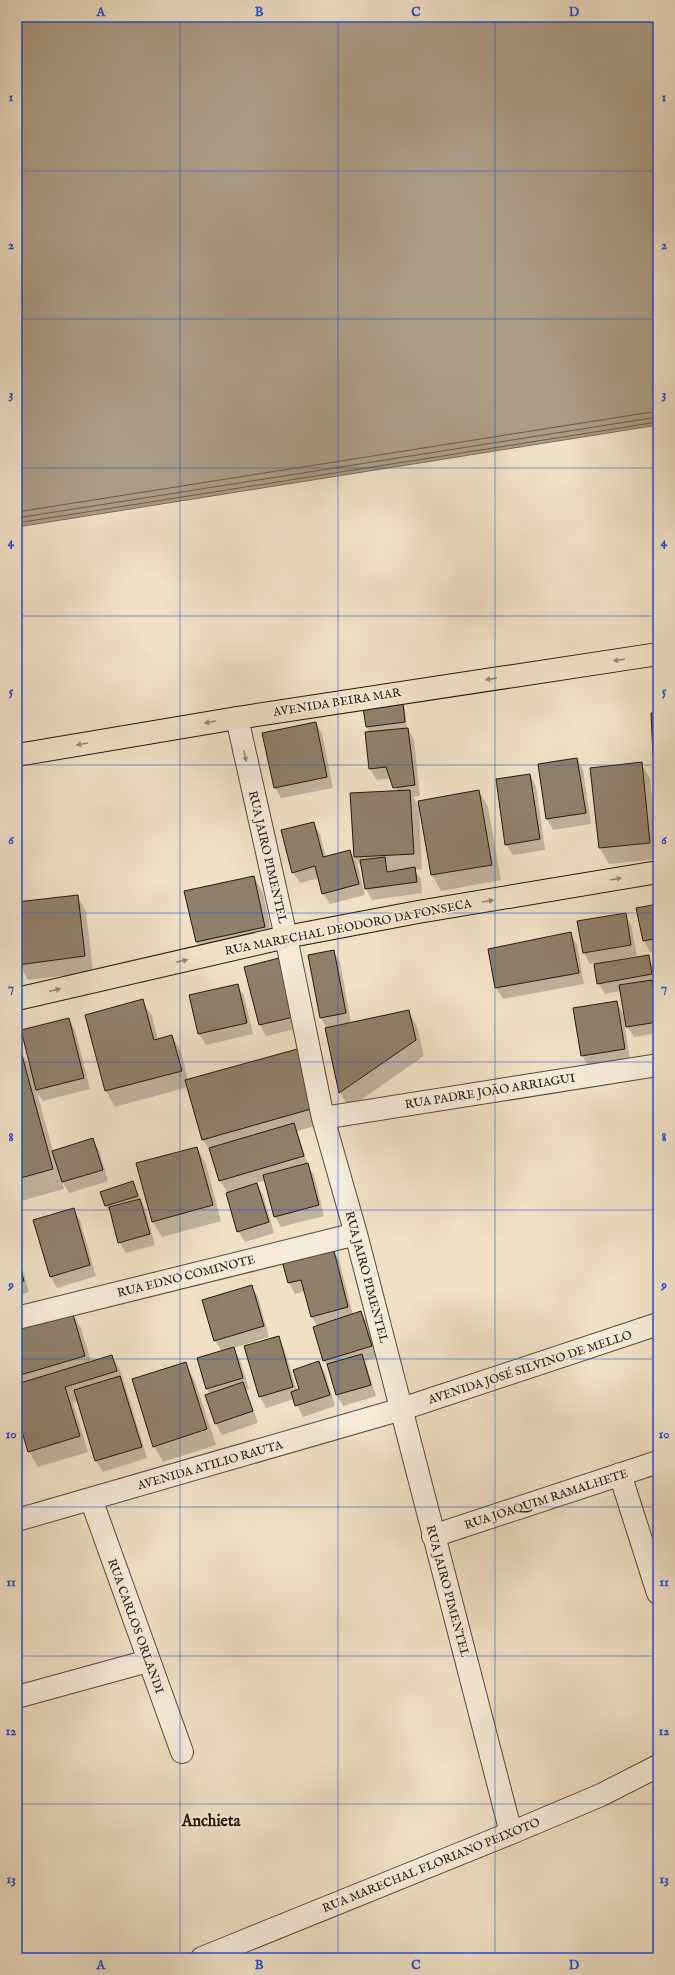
<svg xmlns="http://www.w3.org/2000/svg" width="675" height="1975" font-family="'IM FELL English',serif">
	<style>
		.water { fill: #ab9c86; stroke: #776754 }
		.shadow { fill: #0003 }
		.lines { fill: none; stroke-linecap: round; stroke-linejoin: round }
		.shore { stroke: #6a5a48; stroke-width: 1 }
		.building { fill: #8f806c; stroke: #28170a }
		.minor-casing { stroke: #5a4939; stroke-width: 24 }
		.major-casing { stroke: #28170a; stroke-width: 24 }
		.minor { stroke: #f5ebda; stroke-width: 22 }
		.major { stroke: #efe0c6; stroke-width: 22 }
		.oneway { fill: #958671 }
		.oneway2 { fill: #998c7c }
		.grid { fill: none; stroke: #1d4ed8; stroke-width: 1; stroke-opacity: 0.55 }
		.labels { text-anchor: middle; stroke-width: 3; stroke-linejoin: round; paint-order: stroke }
		.street-label { font-size: 12px; fill: #28170a; stroke: #f5ebda }
		.district-label { font-size: 16px; font-weight: bold; fill: #28170a; stroke: #f5ebda }
		.neatline { fill: none; stroke: #1d4ed8; stroke-width: 1.5 }
		.grid-label { font-size: 13px; text-anchor: middle; font-weight: bold; fill: #1d4ed8 }
	</style>
	<rect width="100%" height="100%" fill="#efe0c6"/>
	<filter id="stains"><feTurbulence type="fractalNoise" baseFrequency=".005" numOctaves="4"/><feColorMatrix values="0 0 0 0 .2 0 0 0 0 .09 0 0 0 0 .02 0 0 0 .5 -.17"/></filter>
	<radialGradient id="worn" r=".72"><stop offset=".6" stop-color="#630" stop-opacity="0"/><stop offset="1" stop-color="#630" stop-opacity=".3"/></radialGradient>
	<!-- water -->
	<path class="water" d="M17,17H658V425L17,527Z"/>
	<!-- shadow -->
	<path class="shadow" d="M402,704L405,709L407,727L414,740L420,796L413,797L420,809L479,791L488,807L501,880L441,891L432,875L421,810H419L422,869L415,870L421,879L422,893L372,900L366,889L363,871L356,858L365,895L330,904L323,893L319,878L300,883L293,872L313,823L320,834L326,857L350,851L355,860L351,794L397,791L391,778L377,780L370,769V733L367,727Z
		M658,714V763L654,756Z
		M316,723L322,734L333,788L281,798L275,787Z
		M577,759L583,770L591,824L553,830L547,819Z
		M641,763L650,779L658,859L609,864L600,848L592,769Z
		M530,775L536,786L545,850L513,855L506,844Z
		M254,877L263,893L274,943L206,958L196,942Z
		M77,896L86,912L93,972L28,980L19,964L17,903Z
		M658,905V950L650,952L644,941L637,909Z
		M625,914L631,925L637,956L608,961V963L648,956L655,971L658,970V985L654,986L658,992V1033L634,1037L627,1026L621,991L605,994L598,983L595,963L590,964L584,953L579,922Z
		M571,934L577,945L584,984L503,999L496,988L489,949Z
		M333,951L340,962L351,1023L408,1011L417,1027L424,1056L349,1108L340,1092L327,1029L321,1018Z
		M279,959L299,1028L266,1036L260,1025L245,967Z
		M237,985L244,996L253,1034L206,1045L199,1034L190,996Z
		M142,1000L152,1016L158,1040L172,1036L181,1052L188,1080L301,1049L326,1123L297,1131L309,1168L314,1175L324,1216L281,1227L275,1216L266,1180L256,1183L263,1195L274,1233L245,1242L238,1231L227,1192L220,1181L212,1155L203,1139L188,1087L115,1107L106,1091L86,1015Z
		M616,1002L623,1013L630,1060L588,1066L582,1055Z
		M69,1019L75,1030L90,1089L43,1101L37,1093L53,1151L92,1139L99,1150L108,1181L69,1193L62,1181L64,1189L17,1202V1049H19L31,1069Z
		M197,1148L206,1164L221,1221L162,1237L152,1221Z
		M133,1182L146,1211L155,1245L126,1253L119,1242L111,1210L109,1211L106,1206Z
		M73,1209L80,1220L96,1276L57,1288L51,1277Z
		M17,1249L29,1292L17,1296Z
		M332,1249L339,1260L353,1315L361,1312L367,1323L377,1357L365,1361L376,1396L343,1406L337,1395L330,1371L324,1360L317,1326L312,1317L305,1291L295,1294L289,1283Z
		M251,1286L258,1297L269,1337L233,1348L240,1360L249,1389L246,1390L258,1423L222,1435L216,1424L210,1394L207,1389L222,1352L215,1340Z
		M71,1312L81,1328L91,1362L112,1356L121,1372L147,1458L103,1472L96,1461L78,1401L73,1403L88,1452L38,1467L29,1451L17,1410V1328Z
		M278,1337L284,1348L297,1391L300,1390L319,1362L325,1373L335,1406L303,1417L294,1399L266,1408L260,1397Z
		M185,1363L194,1379L216,1445L163,1462L154,1446Z
		M17,1466L23,1492L17,1494Z"/>
	<g class="lines">
		<!-- shore -->
		<path class="shore" d="M17,512L658,411
			M17,518L658,417
			M17,523L658,422"/>
	</g>
	<!-- building -->
	<path class="building" d="M403,703L405,722L366,727L363,708Z
		M651,713H658V756H653Z
		M316,722L327,777L274,788L262,733Z
		M408,728L415,785L393,788L386,767L369,769L365,732Z
		M577,758L586,813L546,819L538,764Z
		M642,762L650,843L599,848L590,768Z
		M530,774L540,839L505,845L496,779Z
		M410,790L414,854L354,857L350,793Z
		M479,790L492,865L431,875L418,801Z
		M314,822L323,857L350,850L359,884L322,894L315,866L292,873L281,830Z
		M385,857L387,872L415,867L417,882L365,889L360,860Z
		M254,876L265,927L196,942L184,891Z
		M78,895L85,956L18,965L17,902Z
		M658,904V938L643,941L636,908Z
		M626,913L631,945L583,953L577,921Z
		M571,932L579,973L495,988L488,949Z
		M334,950L346,1013L320,1018L308,955Z
		M649,955L652,974L597,984L594,964Z
		M279,958L294,1017L259,1025L244,967Z
		M658,969V989L654,970Z
		M652,980L658,1022L626,1027L619,985Z
		M238,984L247,1023L198,1034L189,995Z
		M143,999L154,1040L172,1035L182,1071L105,1091L85,1015Z
		M617,1001L625,1049L581,1056L573,1008Z
		M409,1010L416,1040L339,1093L325,1028Z
		M69,1018L84,1078L36,1090L21,1030Z
		M17,1048H20L53,1169L17,1179Z
		M301,1048L318,1107L202,1140L185,1080Z
		M294,1123L304,1156L219,1181L209,1148Z
		M93,1138L103,1170L62,1182L52,1151Z
		M197,1147L213,1205L152,1222L136,1163Z
		M308,1163L319,1205L274,1217L263,1175Z
		M133,1181L138,1196L105,1206L100,1192Z
		M257,1183L269,1222L237,1232L226,1193Z
		M140,1199L150,1234L118,1243L109,1207Z
		M74,1208L90,1265L50,1277L33,1220Z
		M333,1247L348,1307L311,1317L301,1280L288,1283L282,1261Z
		M17,1257L24,1281L17,1283Z
		M252,1285L264,1326L214,1341L202,1300Z
		M72,1311L85,1356L17,1376V1327Z
		M361,1311L372,1346L323,1361L313,1327Z
		M279,1336L293,1387L259,1397L244,1346Z
		M234,1347L243,1378L206,1389L197,1358Z
		M362,1354L371,1385L336,1395L327,1364Z
		M112,1355L117,1371L65,1387L80,1436L28,1452L17,1414V1384Z
		M319,1361L330,1395L295,1406L291,1392L299,1389L293,1370Z
		M186,1362L207,1429L153,1447L132,1379Z
		M120,1376L142,1447L95,1461L74,1390Z
		M243,1382L253,1411L215,1424L205,1395Z"/>
	<g class="lines">
		<!-- minor casing -->
		<g class="minor-casing">
			<path id="minor" d="M237,718L286,937L323,1118L356,1234L511,1833
				M323,1118L658,1065
				M17,1318L356,1234
				M620,1474L658,1593
				M91,1499L182,1752
				M17,1520L402,1409L658,1324
				M433,1536L658,1462
				M17,1697L148,1661
				M202,1958L511,1833L601,1795L658,1766"/>
		</g>
		<!-- major casing -->
		<g class="major-casing">
			<path id="major" d="M17,755L237,718L658,654
				M17,999L286,937L418,912L658,872"/>
		</g>
		<!-- minor -->
		<use href="#minor" class="minor"/>
		<!-- major -->
		<use href="#major" class="major"/>
	</g>
	<!-- one-way arrows -->
	<defs><path id="oneway-solid" d="M-6-.8H1V-3.2L6.5 0L1 3.2V.8H-6Z"/></defs>
	<g class="oneway">
		<use href="#oneway-solid" transform="translate(619 660) rotate(171)"/>
		<use href="#oneway-solid" transform="translate(491 679) rotate(171)"/>
		<use href="#oneway-solid" transform="translate(210 722) rotate(170)"/>
		<use href="#oneway-solid" transform="translate(82 744) rotate(170)"/>
		<use href="#oneway-solid" transform="translate(616 879) rotate(-9)"/>
		<use href="#oneway-solid" transform="translate(488 901) rotate(-9)"/>
		<use href="#oneway-solid" transform="translate(182 961) rotate(-13)"/>
		<use href="#oneway-solid" transform="translate(55 990) rotate(-13)"/>
	</g>
	<use class="oneway2" href="#oneway-solid" transform="translate(245 756) rotate(77)"/>
	<!-- grid -->
	<path class="grid" d="M180,17V1958M338,17V1958M495,17V1958M17,171H658M17,319H658M17,468H658M17,616H658M17,765H658M17,913H658M17,1062H658M17,1210H658M17,1359H658M17,1507H658M17,1656H658M17,1804H658"/>
	<g class="labels">
		<!-- street labels -->
		<g class="street-label">
			<text transform="translate(337 702) rotate(-9)" y="4">AVENIDA BEIRA MAR</text>
			<text transform="translate(268 857) rotate(77)" y="4">RUA JAIRO PIMENTEL</text>
			<text transform="translate(348 927) rotate(-11)" y="4">RUA MARECHAL DEODORO DA FONSECA</text>
			<text transform="translate(490 1091) rotate(-9)" y="4">RUA PADRE JOÃO ARRIAGUI</text>
			<text transform="translate(186 1276) rotate(-14)" y="4">RUA EDNO COMINOTE</text>
			<text transform="translate(367 1277) rotate(75)" y="4">RUA JAIRO PIMENTEL</text>
			<text transform="translate(530 1367) rotate(-18)" y="4">AVENIDA JOSÉ SILVINO DE MELLO</text>
			<text transform="translate(210 1465) rotate(-16)" y="4">AVENIDA ATILIO RAUTA</text>
			<text transform="translate(546 1499) rotate(-18)" y="4">RUA JOAQUIM RAMALHETE</text>
			<text transform="translate(448 1591) rotate(75)" y="4">RUA JAIRO PIMENTEL</text>
			<text transform="translate(136 1626) rotate(70)" y="4">RUA CARLOS ORLANDI</text>
			<text transform="translate(431 1865) rotate(-22)" y="4">RUA MARECHAL FLORIANO PEIXOTO</text>
		</g>
		<!-- district labels -->
		<g class="district-label">
			<text x="211" y="1826">Anchieta</text>
		</g>
	</g>
	<!-- margin -->
	<rect width="675" height="1975" fill="none" stroke="#efe0c6" stroke-width="44"/>
	<rect x="22" y="22" width="631" height="1931" class="neatline"/>
	<g class="grid-label">
		<text x="101" y="16">A</text>
		<text x="259" y="16">B</text>
		<text x="416" y="16">C</text>
		<text x="574" y="16">D</text>
		<text x="11" y="101">1</text>
		<text x="664" y="101">1</text>
		<text x="11" y="249">2</text>
		<text x="664" y="249">2</text>
		<text x="11" y="398">3</text>
		<text x="664" y="398">3</text>
		<text x="11" y="546">4</text>
		<text x="664" y="546">4</text>
		<text x="11" y="695">5</text>
		<text x="664" y="695">5</text>
		<text x="11" y="844">6</text>
		<text x="664" y="844">6</text>
		<text x="11" y="992">7</text>
		<text x="664" y="992">7</text>
		<text x="11" y="1141">8</text>
		<text x="664" y="1141">8</text>
		<text x="11" y="1289">9</text>
		<text x="664" y="1289">9</text>
		<text x="11" y="1438">10</text>
		<text x="664" y="1438">10</text>
		<text x="11" y="1586">11</text>
		<text x="664" y="1586">11</text>
		<text x="11" y="1735">12</text>
		<text x="664" y="1735">12</text>
		<text x="11" y="1883">13</text>
		<text x="664" y="1883">13</text>
		<text x="101" y="1969">A</text>
		<text x="259" y="1969">B</text>
		<text x="416" y="1969">C</text>
		<text x="574" y="1969">D</text>
	</g>
	<rect width="100%" height="100%" filter="url(#stains)"/>
	<rect width="100%" height="100%" fill="url(#worn)"/>
</svg>
